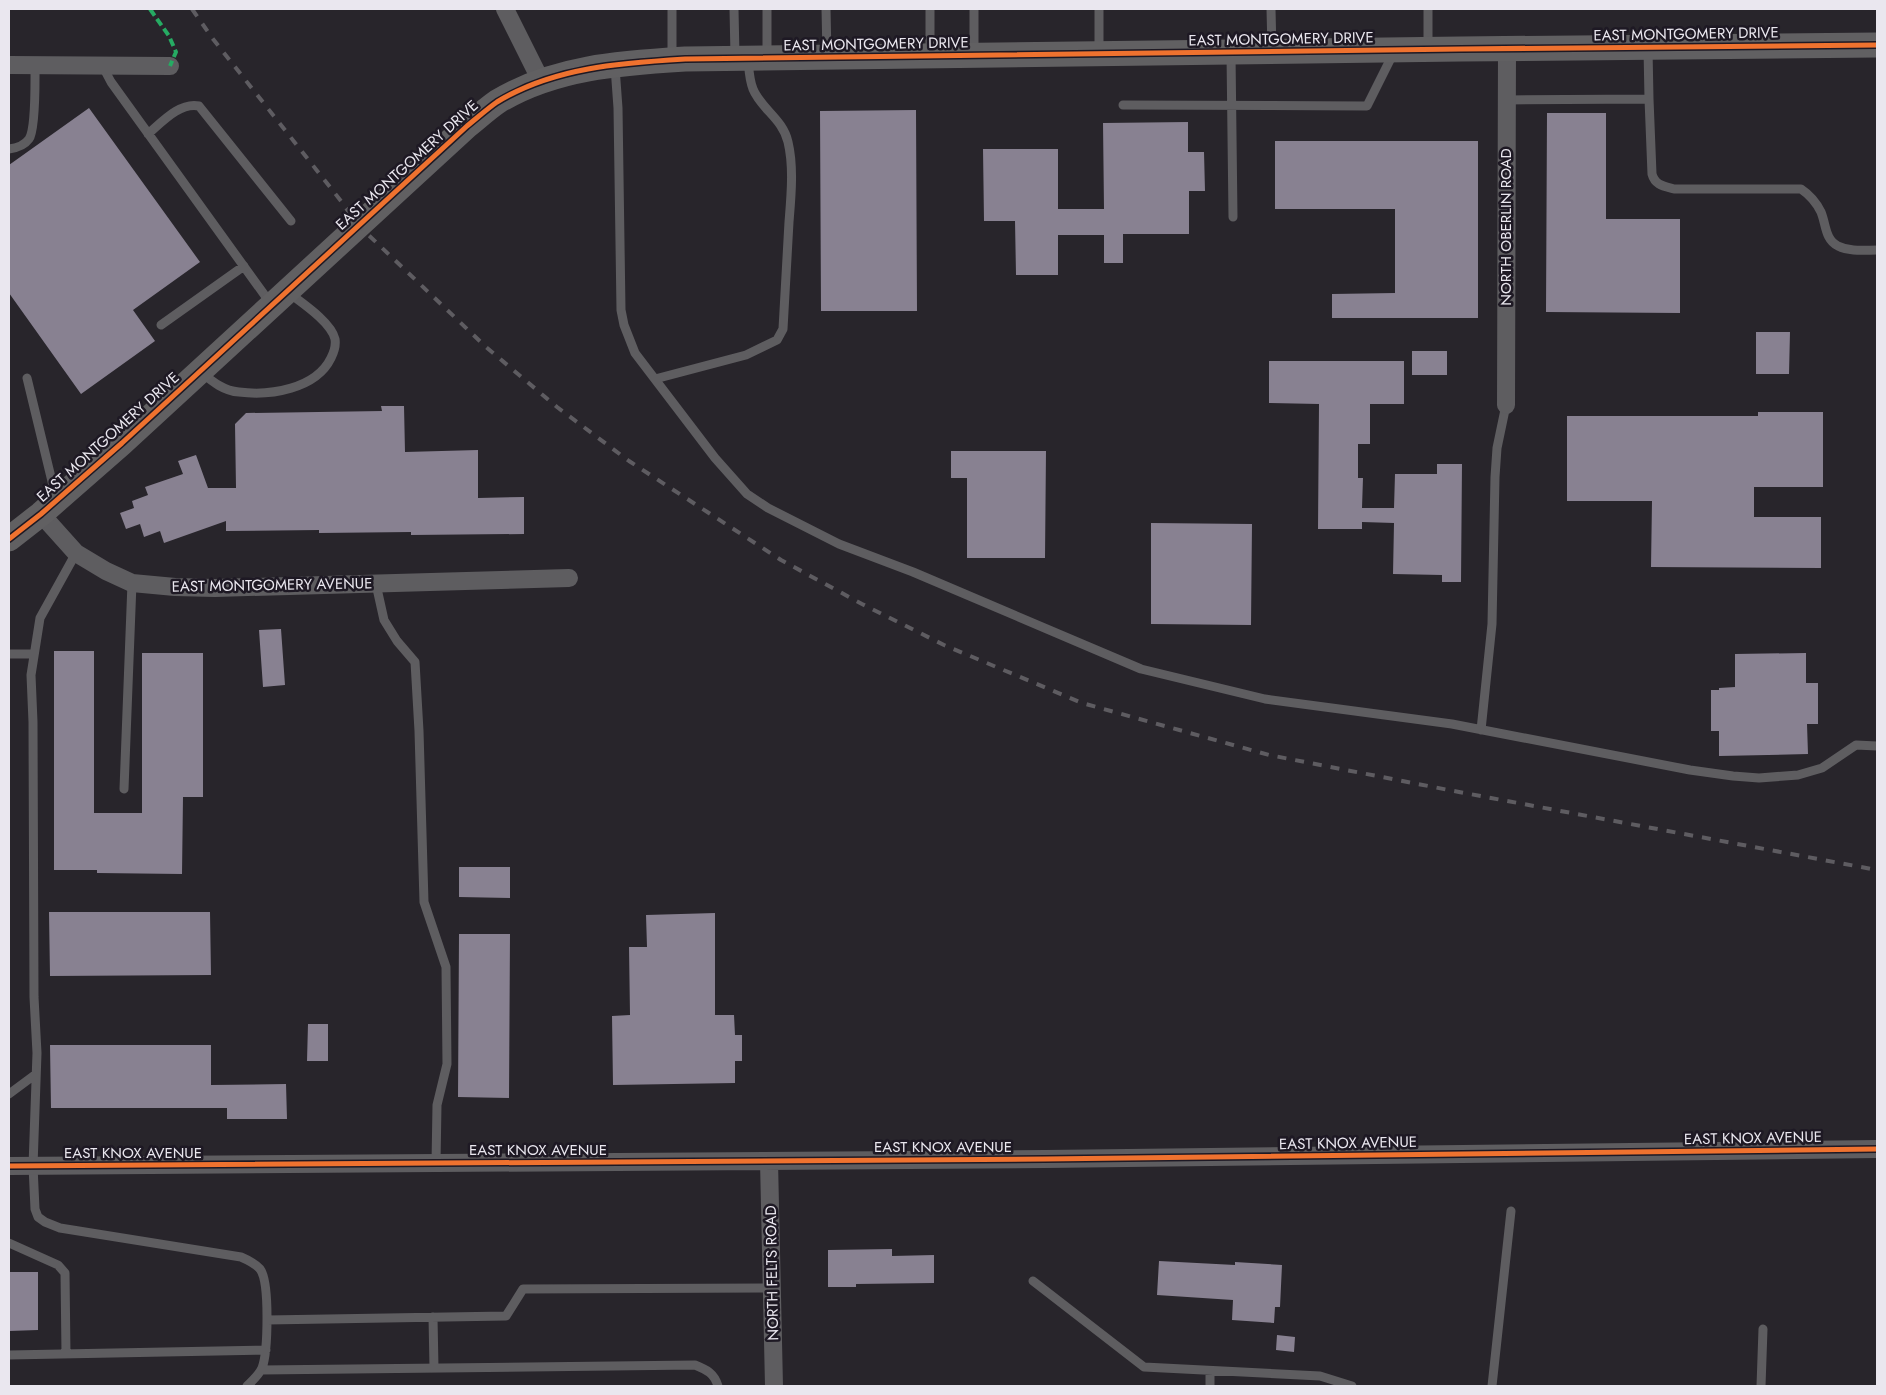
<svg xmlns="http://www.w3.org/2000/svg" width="1886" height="1395" font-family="Jost,sans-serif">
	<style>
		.building { fill: #888191 }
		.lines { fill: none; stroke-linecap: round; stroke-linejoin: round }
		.service { stroke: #5e5d60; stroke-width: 9 }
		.minor { stroke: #5e5d60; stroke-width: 18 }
		.secondary { stroke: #616062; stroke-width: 25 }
		.rail { stroke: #5e5c61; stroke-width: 4; stroke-dasharray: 9 9; stroke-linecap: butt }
		.quiet { stroke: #26ab63; stroke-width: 4; stroke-dasharray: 8 4; stroke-linecap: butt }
		.cycleway-casing { stroke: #1e1924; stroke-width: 8 }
		.cycleway { stroke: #ef722f; stroke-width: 5 }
		.labels { text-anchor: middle; stroke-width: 5; stroke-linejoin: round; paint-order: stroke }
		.street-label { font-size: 15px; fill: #eae7ef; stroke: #1e1924 }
	</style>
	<rect width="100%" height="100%" fill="#28252b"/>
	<!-- building -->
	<path class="building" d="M89,108L200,262L133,310L155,341L81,394L9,293V165Z
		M916,110L917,311H821L820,111Z
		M1547,113H1606V219H1680V313L1546,312Z
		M1188,122V152H1204L1205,191H1189V234H1123V263H1104V235H1058V275H1016L1015,221H984L983,149H1058V209H1104L1103,123Z
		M1275,141H1478V318H1332V294L1395,293V209H1275Z
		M1756,332H1790L1789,374H1756Z
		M1412,351H1447V375H1412Z
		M1269,361H1404V404H1370V444H1358V478H1363L1362,508H1394L1395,474H1437V464H1462L1461,582H1442V575L1393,574L1394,523L1362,522V529H1318L1319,404L1269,403Z
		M381,406H404L405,452L478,450V498L524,497V534L411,535V532L319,533V530L226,531V521L164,543L160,531L144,537L140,524L126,529L120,513L134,508L132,501L148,495L145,487L183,474L178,461L196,455L208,488H236L235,424L246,413L382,411Z
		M1758,412H1823V487H1754V517H1821V568L1651,567L1652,501H1567V416H1758Z
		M951,451H1046L1045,558H967V478H951Z
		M1151,523L1252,524L1251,625L1151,624Z
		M281,629L285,685L263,687L259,630Z
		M54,651H94V813H142V653H203V797H183L182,874L97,873V870H54Z
		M1806,653V683H1818V724H1807L1808,754L1719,756V731H1711V690H1719V688L1735,687V654Z
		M459,867H510V898L459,897Z
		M49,912H210L211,975L50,976Z
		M715,913V1015H734L735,1035H742V1061H735V1083L613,1085L612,1016L630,1015L629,947H647L646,915Z
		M459,934H510L509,1098L458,1097Z
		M308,1024H328V1061H307Z
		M50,1045H211V1085L286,1084L287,1119H227V1108H51Z
		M892,1249V1256L934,1255V1283L856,1284V1287H828V1250Z
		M1159,1261L1235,1265V1262L1282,1265L1280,1307H1275L1274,1323L1232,1320L1233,1300L1157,1295Z
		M9,1272H38V1330L9,1331Z
		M1277,1335L1295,1337L1294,1352L1276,1350Z"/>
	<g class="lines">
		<!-- service -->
		<path class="service" d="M672,9V58
			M734,9L735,56
			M767,9V56
			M826,9L827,55
			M930,9V53
			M974,9V54
			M1271,9L1272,51
			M1428,49V9
			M1099,53V9
			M1231,54L1233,217
			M102,65L111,82L271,304
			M615,67L618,108L621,310L624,325L635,353L715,458L747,494L768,508L839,544L913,572L1141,669L1265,699L1452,724L1690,770L1733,776L1759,778L1798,775L1822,768L1856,745L1877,746
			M1649,99L1652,174C1655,185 1663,186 1674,189H1801C1810,195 1816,202 1821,212C1826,224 1825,240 1838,246C1850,252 1865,250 1877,250
			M1506,100L1649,99L1648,49
			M1123,105L1367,106L1393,54
			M148,134C162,122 180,102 199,106L291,221
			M9,149C17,148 24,146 29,139C36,129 35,79 35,65
			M161,325L244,266
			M202,373C213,382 224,391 239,392C270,396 316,389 331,358C334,352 336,345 335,339C331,322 302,303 289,293
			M27,378L56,498
			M655,379L746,355L777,340L783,329C785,294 787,258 789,222C791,197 794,167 788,142C783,119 761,109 753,89C749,79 749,69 748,59
			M76,553L40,618L31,675L33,722L34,997L37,1053L33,1166L35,1209L38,1217L45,1222L60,1228L241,1257C248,1260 255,1263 260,1269C270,1282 268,1352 262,1368C259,1375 252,1381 247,1386
			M376,584L384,620L397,641L415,662L419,731L424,902L446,967L447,1064L437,1105L436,1163
			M9,654H34
			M1481,730L1492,624L1495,477L1497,448L1506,405
			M124,789L132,583
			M9,1094L36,1074
			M9,1243L58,1265L65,1273L66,1354
			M1033,1281L1144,1367L1320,1376L1352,1386
			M433,1317L434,1368
			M267,1320L506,1316L523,1289L772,1288
			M9,1355L266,1350
			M261,1370L695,1365C707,1370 714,1373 718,1386
			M1210,1386V1371
			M1492,1386L1511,1211
			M1761,1386L1763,1329"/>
		<!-- minor -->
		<path class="minor" d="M505,9L541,81
			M9,65L170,66
			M1506,405L1507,48
			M41,514L76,553L106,571L132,583L175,587L215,588L569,578
			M769,1161L774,1386
			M9,1166L1045,1159L1877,1149"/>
		<!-- secondary -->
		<path class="secondary" d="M9,539L41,514L122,443L467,126C477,118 487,109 497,102C554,67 621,63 686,59L1461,49L1877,45"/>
		<!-- rail -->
		<path class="rail" d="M192,9L213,39L341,201L358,225L486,347L557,407L629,461L781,560L862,604L944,645L1082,703L1269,755L1459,792L1877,870"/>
		<!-- quiet -->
		<path class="quiet" d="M150,9L169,36L176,52L170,66"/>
		<!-- cycleway casing -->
		<g class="cycleway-casing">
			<path id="cycleway" d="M9,539L41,514L122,443L467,126C477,118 487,109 497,102C554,67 621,63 686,59L1461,49L1877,45
				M9,1166L1045,1159L1877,1149"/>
		</g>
		<!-- cycleway -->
		<use href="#cycleway" class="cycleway"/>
	</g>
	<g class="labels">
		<!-- street labels -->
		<g class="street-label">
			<text transform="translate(1686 34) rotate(-1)" y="5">EAST MONTGOMERY DRIVE</text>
			<text transform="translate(1281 39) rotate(-1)" y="5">EAST MONTGOMERY DRIVE</text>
			<text transform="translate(876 44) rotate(-1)" y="5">EAST MONTGOMERY DRIVE</text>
			<text transform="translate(407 165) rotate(-42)" y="5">EAST MONTGOMERY DRIVE</text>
			<text transform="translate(1506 227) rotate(-90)" y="5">NORTH OBERLIN ROAD</text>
			<text transform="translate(108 437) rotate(-42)" y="5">EAST MONTGOMERY DRIVE</text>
			<text transform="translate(272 585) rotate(-1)" y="5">EAST MONTGOMERY AVENUE</text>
			<text transform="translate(1753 1138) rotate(-1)" y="5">EAST KNOX AVENUE</text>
			<text transform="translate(1348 1143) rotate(-1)" y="5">EAST KNOX AVENUE</text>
			<text x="943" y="1152">EAST KNOX AVENUE</text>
			<text x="538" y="1155">EAST KNOX AVENUE</text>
			<text x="133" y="1158">EAST KNOX AVENUE</text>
			<text transform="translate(772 1273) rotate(-91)" y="5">NORTH FELTS ROAD</text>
		</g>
	</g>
	<!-- border -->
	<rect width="1886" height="1395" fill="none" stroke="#eae7ef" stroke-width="20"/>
</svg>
